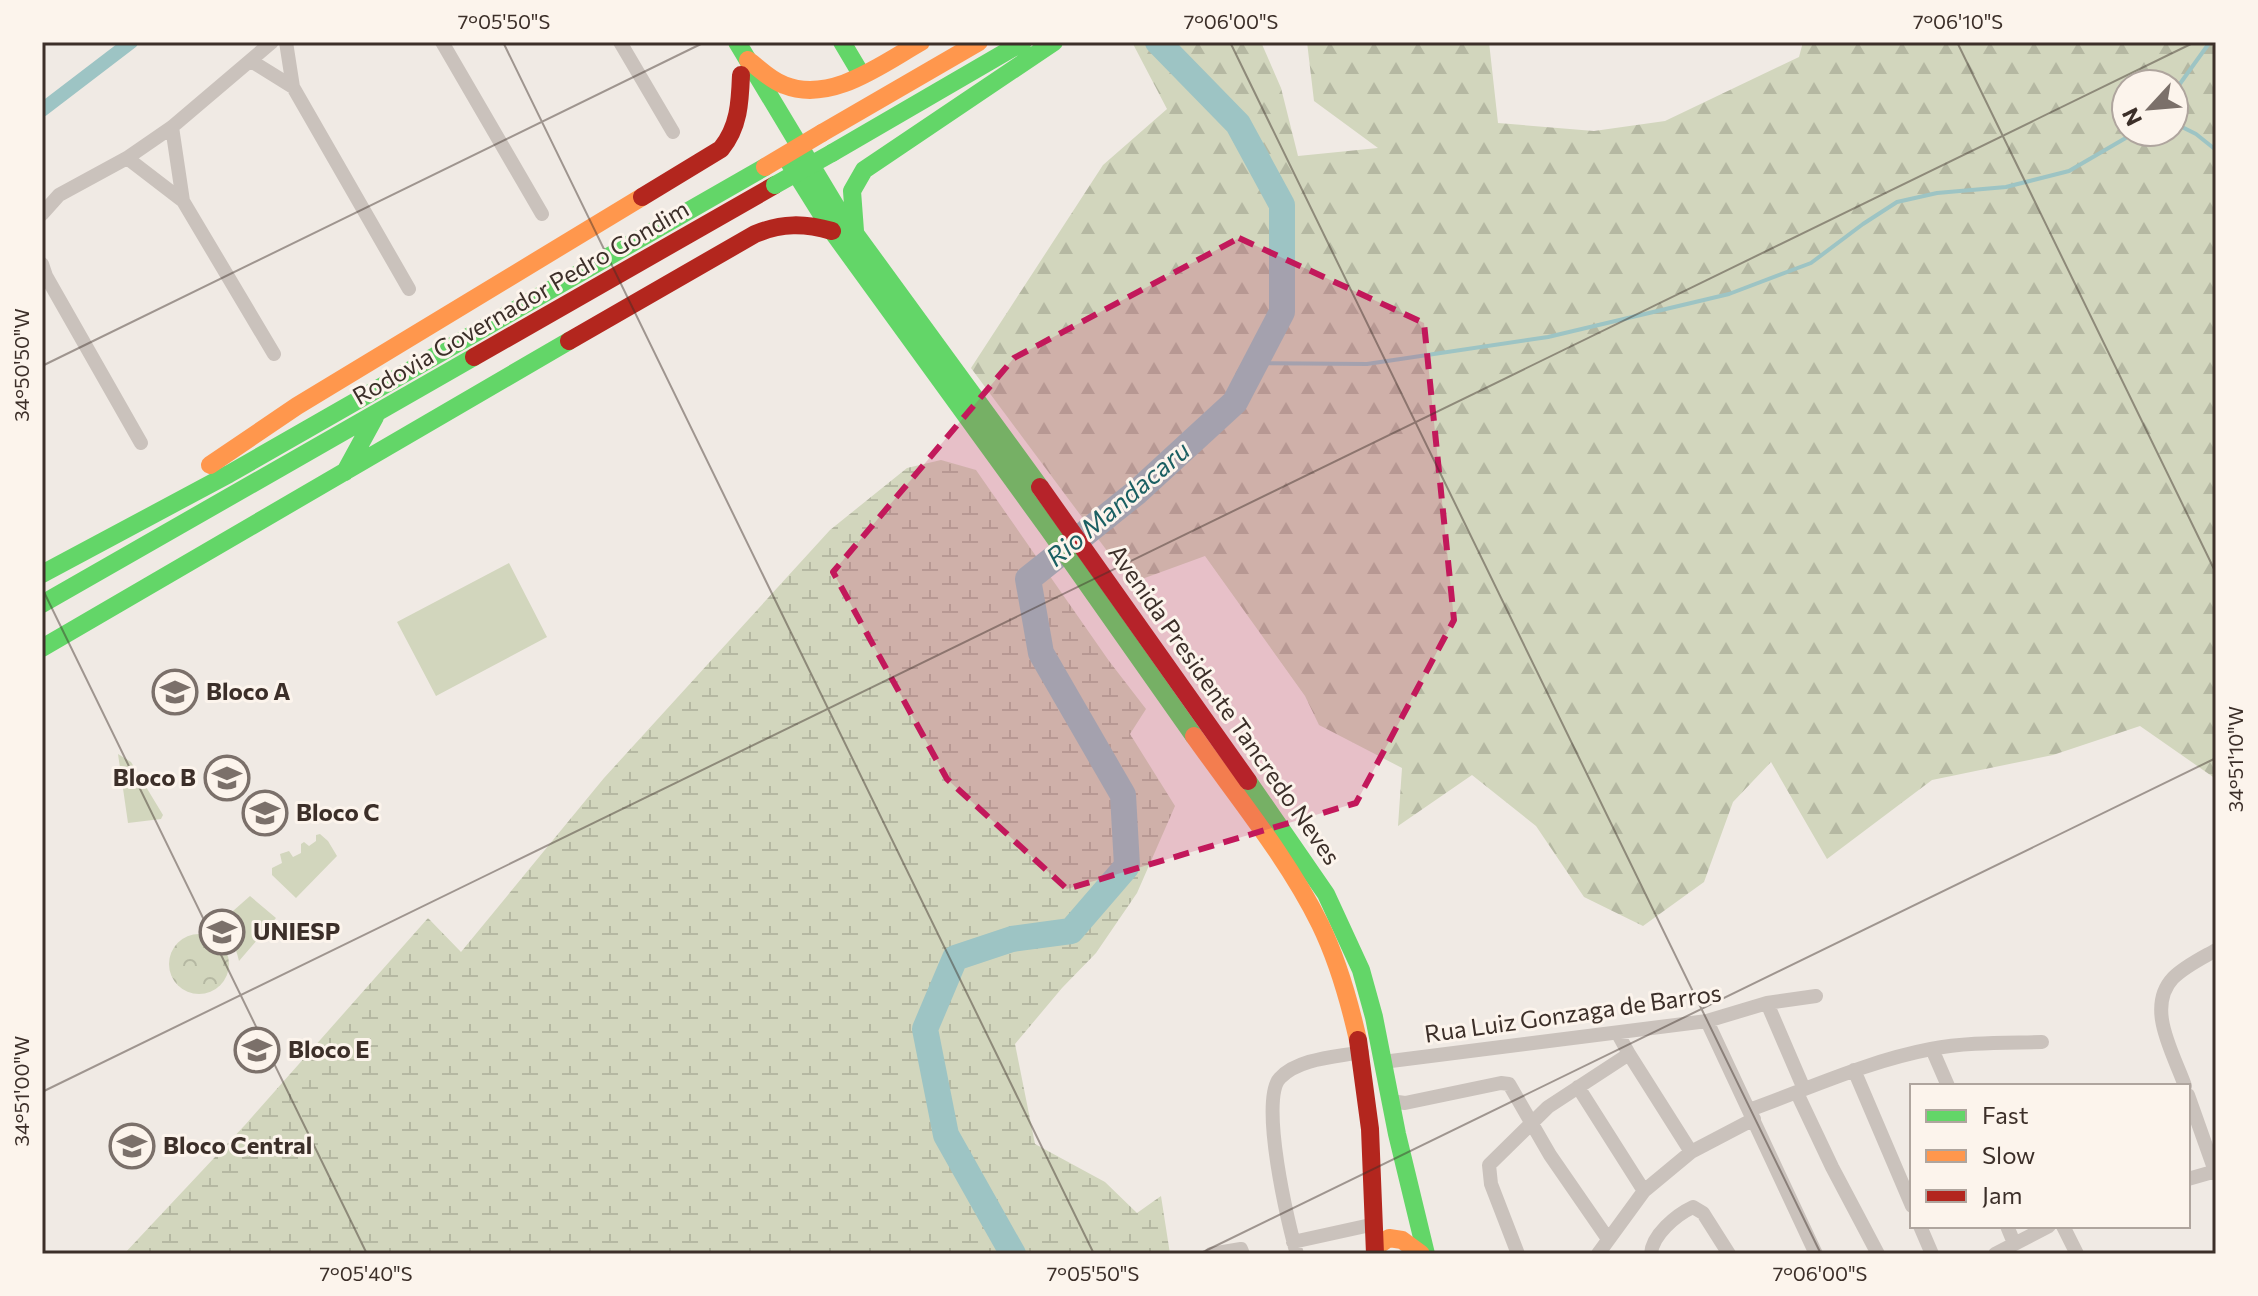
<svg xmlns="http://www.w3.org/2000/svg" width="2258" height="1296" font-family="Commissioner,sans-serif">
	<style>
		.green { fill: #d2d6bd }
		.forest { fill: url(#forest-firs); fill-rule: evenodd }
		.wetland { fill: url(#wetland-marsh) }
		.park { fill: url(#park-crowns) }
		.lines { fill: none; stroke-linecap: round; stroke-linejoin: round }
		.stream { stroke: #9dc4c4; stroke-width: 4 }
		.canal { stroke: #9dc4c4; stroke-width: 14 }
		.river { stroke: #9dc4c4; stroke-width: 26 }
		.street { stroke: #cac2bc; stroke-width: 14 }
		.fast { stroke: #63d668; stroke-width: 18 }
		.slow { stroke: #ff974d; stroke-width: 18 }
		.jam { stroke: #b3261e; stroke-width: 18 }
		.fast-bridge { stroke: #63d668; stroke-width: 18 }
		.slow-bridge { stroke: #ff974d; stroke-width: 18 }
		.marked { fill: #c2185b; fill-opacity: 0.2; stroke: #c2185b; stroke-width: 6; stroke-dasharray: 16 10; stroke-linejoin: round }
		.ticks { fill: none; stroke: #3c2f29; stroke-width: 2; stroke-opacity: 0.45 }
		.labels { text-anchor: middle; stroke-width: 6; stroke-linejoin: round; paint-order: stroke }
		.street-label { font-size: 24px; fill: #3c2f29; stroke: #fcf4ec }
		.poi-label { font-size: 24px; font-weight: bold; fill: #3c2f29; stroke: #fcf4ec; text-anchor: start }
		.water-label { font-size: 26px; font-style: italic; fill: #1a5f62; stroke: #fcf4ec }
		.neatline { fill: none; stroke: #3c2f29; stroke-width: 3 }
		.ticks-label { font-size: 20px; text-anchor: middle; fill: #3c2f29 }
	</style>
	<defs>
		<pattern id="forest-firs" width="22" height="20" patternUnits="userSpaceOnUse" patternTransform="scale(2)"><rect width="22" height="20" fill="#d2d6bd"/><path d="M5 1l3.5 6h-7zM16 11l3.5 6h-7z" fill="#b5b8a2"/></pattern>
		<pattern id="wetland-marsh" width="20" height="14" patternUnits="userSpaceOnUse" patternTransform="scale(2)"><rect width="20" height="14" fill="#d2d6bd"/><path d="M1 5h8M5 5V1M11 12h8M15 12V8" fill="none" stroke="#b5b8a2"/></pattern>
		<pattern id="park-crowns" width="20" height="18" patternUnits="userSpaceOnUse" patternTransform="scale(2)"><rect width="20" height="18" fill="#d2d6bd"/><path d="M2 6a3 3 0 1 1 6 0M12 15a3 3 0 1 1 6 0" fill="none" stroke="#b5b8a2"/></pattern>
	</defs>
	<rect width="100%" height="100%" fill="#f0eae4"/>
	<!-- green -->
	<path class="green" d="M509,563L547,637L436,696L397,622Z
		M118,754L131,762L163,815L161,819L128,823Z
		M320,834L328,841L337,856L296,898L272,875V868L282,863L280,854L289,851L293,857L301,853V844L304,842L309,846L316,841V835Z
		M250,896L276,918L239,961C235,944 230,935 216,926Z"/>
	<!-- forest -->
	<path class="forest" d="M1132,42H1261L1281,88L1298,156L1378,148L1314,101L1307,42H1489L1498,123L1594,131L1665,121L1799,57L1803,42H2216V779L2140,726L2053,755L1932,780L1827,859L1771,762L1733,802L1704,882L1643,926L1584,897L1536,826L1472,775L1398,826L1402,768L1319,725L1305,696L1205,556L1131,583L971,368L1103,165L1167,109ZM2126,84H2174V132H2126Z"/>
	<!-- wetland -->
	<path class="wetland" d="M941,460L976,470L1109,661L1146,709L1130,734L1175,806L1137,893L1096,953L1062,988L1015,1044L1035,1144L1105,1182L1137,1213L1161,1196L1170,1254H124L245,1125L428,918L461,952L604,778L830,530L907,468Z"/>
	<!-- park -->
	<path class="park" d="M169 964a30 30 0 1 1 60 0a30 30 0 1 1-60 0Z"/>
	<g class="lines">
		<!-- stream -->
		<path class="stream" d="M2174,92L2210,42
			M2174,123L2196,134L2216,150
			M1256,363L1367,364L1548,337L1729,294L1811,263L1863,224L1897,202L1937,193L2006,187L2069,171L2136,132"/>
		<!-- canal -->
		<path class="canal" d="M42,110L131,42"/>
		<!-- river -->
		<path class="river" d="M1013,1254L946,1135L925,1029L955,958L1012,939L1071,931L1127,866L1123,795L1041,653L1028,579L1137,492L1235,402L1282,312V205L1238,124L1158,42"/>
		<!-- street -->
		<path class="street" d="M286,42L293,87L409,289
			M442,42L542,214
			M620,42L673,132
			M251,61L293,87
			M172,127L183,201
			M127,158L183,201L274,354
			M42,214L59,195L127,158L172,127L272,42
			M42,264L46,276L141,443
			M1767,1003L1804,1089
			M1707,1021L1816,1254
			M1932,1049L1948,1086
			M1629,1054L1691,1152
			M1383,1062L1707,1021L1767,1003L1816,996
			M1854,1070L1912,1206
			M2185,1086C2174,1054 2145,1008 2173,978C2185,966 2202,958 2216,950
			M1578,1087L1644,1191
			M1797,1093L1832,1167L1878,1254
			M2188,1095L2216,1174
			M1390,1101L1405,1103L1501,1083L1509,1084L1550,1155L1608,1239
			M1749,1110C1810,1088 1868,1061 1931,1049C1967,1042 2005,1043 2042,1042
			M2188,1179L2216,1171
			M1920,1226L1932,1254
			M2007,1226L2014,1243
			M2063,1226L2077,1254
			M1293,1242L1375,1224
			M1211,1254L1241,1249L1243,1254
			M1297,1254C1288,1225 1259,1099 1280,1078C1299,1058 1337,1057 1362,1052
			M1518,1254L1491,1184L1489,1165L1548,1107L1629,1054L1618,1034
			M1598,1254L1644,1191L1691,1152L1754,1119
			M1651,1254C1652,1235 1676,1215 1693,1207L1703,1213L1729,1254
			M1995,1254L2049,1226"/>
		<!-- fast -->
		<path class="fast" d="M737,42L838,210L1040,487
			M842,42L861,74
			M832,153L1023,42
			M787,159L832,231L1049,530L1194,736
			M855,231L852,191L864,170L1054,42
			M345,472L375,417
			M42,574L229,474L765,167
			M42,604L474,357
			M42,648L569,341
			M1248,781L1326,894L1361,970L1374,1017L1397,1134L1426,1254"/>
		<!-- slow -->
		<path class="slow" d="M748,60C759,68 770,80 784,85C831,104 882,64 921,42
			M822,133L979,42
			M210,465L297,406L642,197
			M1194,736C1237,797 1287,857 1320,924C1338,961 1349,1000 1358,1040
			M1375,1254L1379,1245L1389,1238L1402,1240L1421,1254"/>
		<!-- jam -->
		<path class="jam" d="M642,197L721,149C739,127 740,102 741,75
			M569,341L755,234C782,223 804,223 832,231
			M474,357L775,185
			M1040,487L1248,781
			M1358,1040L1370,1129L1375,1254"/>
		<!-- fast-bridge -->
		<path class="fast-bridge" d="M775,185L832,153"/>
		<!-- slow-bridge -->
		<path class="slow-bridge" d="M765,167L822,133"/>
	</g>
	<!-- marked area -->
	<path class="marked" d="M1239,238L1424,323L1454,620L1356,803L1067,889L947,779L833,572L1014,358Z"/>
	<!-- ticks -->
	<path class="ticks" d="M503,42L1094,1254M1230,42L1821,1254M1957,42L2216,573M42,366L705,42M42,588L367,1254M42,1092L2195,42M1199,1254L2216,758"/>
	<!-- icons -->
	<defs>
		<g id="university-ring" transform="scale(2.3)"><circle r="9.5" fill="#fcf4ec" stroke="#7b706a" stroke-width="1.5"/><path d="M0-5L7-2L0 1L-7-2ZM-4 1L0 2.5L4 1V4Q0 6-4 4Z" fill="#7b706a"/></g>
	</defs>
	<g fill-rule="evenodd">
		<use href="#university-ring" x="175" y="692"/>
		<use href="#university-ring" x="227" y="778"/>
		<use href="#university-ring" x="265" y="813"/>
		<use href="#university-ring" x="222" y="932"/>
		<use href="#university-ring" x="257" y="1050"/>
		<use href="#university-ring" x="132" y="1146"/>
	</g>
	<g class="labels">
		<!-- street labels -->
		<g class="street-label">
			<text transform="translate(521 303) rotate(-30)" y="8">Rodovia Governador Pedro Gondim</text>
			<text transform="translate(1224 705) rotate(55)" y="8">Avenida Presidente Tancredo Neves</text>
			<text transform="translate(1573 1014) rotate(-8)" y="8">Rua Luiz Gonzaga de Barros</text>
		</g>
		<!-- poi labels -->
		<g class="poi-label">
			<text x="206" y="700">Bloco A</text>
			<text x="196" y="786" text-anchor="end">Bloco B</text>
			<text x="296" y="821">Bloco C</text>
			<text x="253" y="940">UNIESP</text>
			<text x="288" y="1058">Bloco E</text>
			<text x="163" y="1154">Bloco Central</text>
		</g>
		<!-- water labels -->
		<g class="water-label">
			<text transform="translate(1118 504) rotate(-40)" y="9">Rio Mandacaru</text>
		</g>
	</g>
	<!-- border -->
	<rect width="2258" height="1296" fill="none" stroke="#fcf4ec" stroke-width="88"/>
	<!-- legend -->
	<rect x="1910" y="1084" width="280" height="144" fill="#fcf4ec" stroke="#afa59e" stroke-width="2"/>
	<rect x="1926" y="1110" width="40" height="12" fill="#63d668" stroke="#afa59e" stroke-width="2"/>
	<text x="1982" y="1124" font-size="24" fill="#3c2f29">Fast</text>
	<rect x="1926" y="1150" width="40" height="12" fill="#ff974d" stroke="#afa59e" stroke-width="2"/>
	<text x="1982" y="1164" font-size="24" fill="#3c2f29">Slow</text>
	<rect x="1926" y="1190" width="40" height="12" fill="#b3261e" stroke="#afa59e" stroke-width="2"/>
	<text x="1982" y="1204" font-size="24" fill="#3c2f29">Jam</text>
	<!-- north arrow -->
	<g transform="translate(2150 108) rotate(244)"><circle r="38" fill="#fcf4ec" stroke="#afa59e" stroke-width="2"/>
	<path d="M0-6L14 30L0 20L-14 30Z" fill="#7b706a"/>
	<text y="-12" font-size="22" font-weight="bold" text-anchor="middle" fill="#3c2f29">N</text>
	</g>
	<rect x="44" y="44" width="2170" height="1208" class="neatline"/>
	<g class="ticks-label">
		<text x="504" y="29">7°05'50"S</text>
		<text x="1231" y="29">7°06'00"S</text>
		<text x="1958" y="29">7°06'10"S</text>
		<text transform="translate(22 365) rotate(-90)" y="7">34°50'50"W</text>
		<text transform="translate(2236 759) rotate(-90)" y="7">34°51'10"W</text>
		<text transform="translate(22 1091) rotate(-90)" y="7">34°51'00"W</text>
		<text x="366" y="1281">7°05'40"S</text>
		<text x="1093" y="1281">7°05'50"S</text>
		<text x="1820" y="1281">7°06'00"S</text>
	</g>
</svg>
